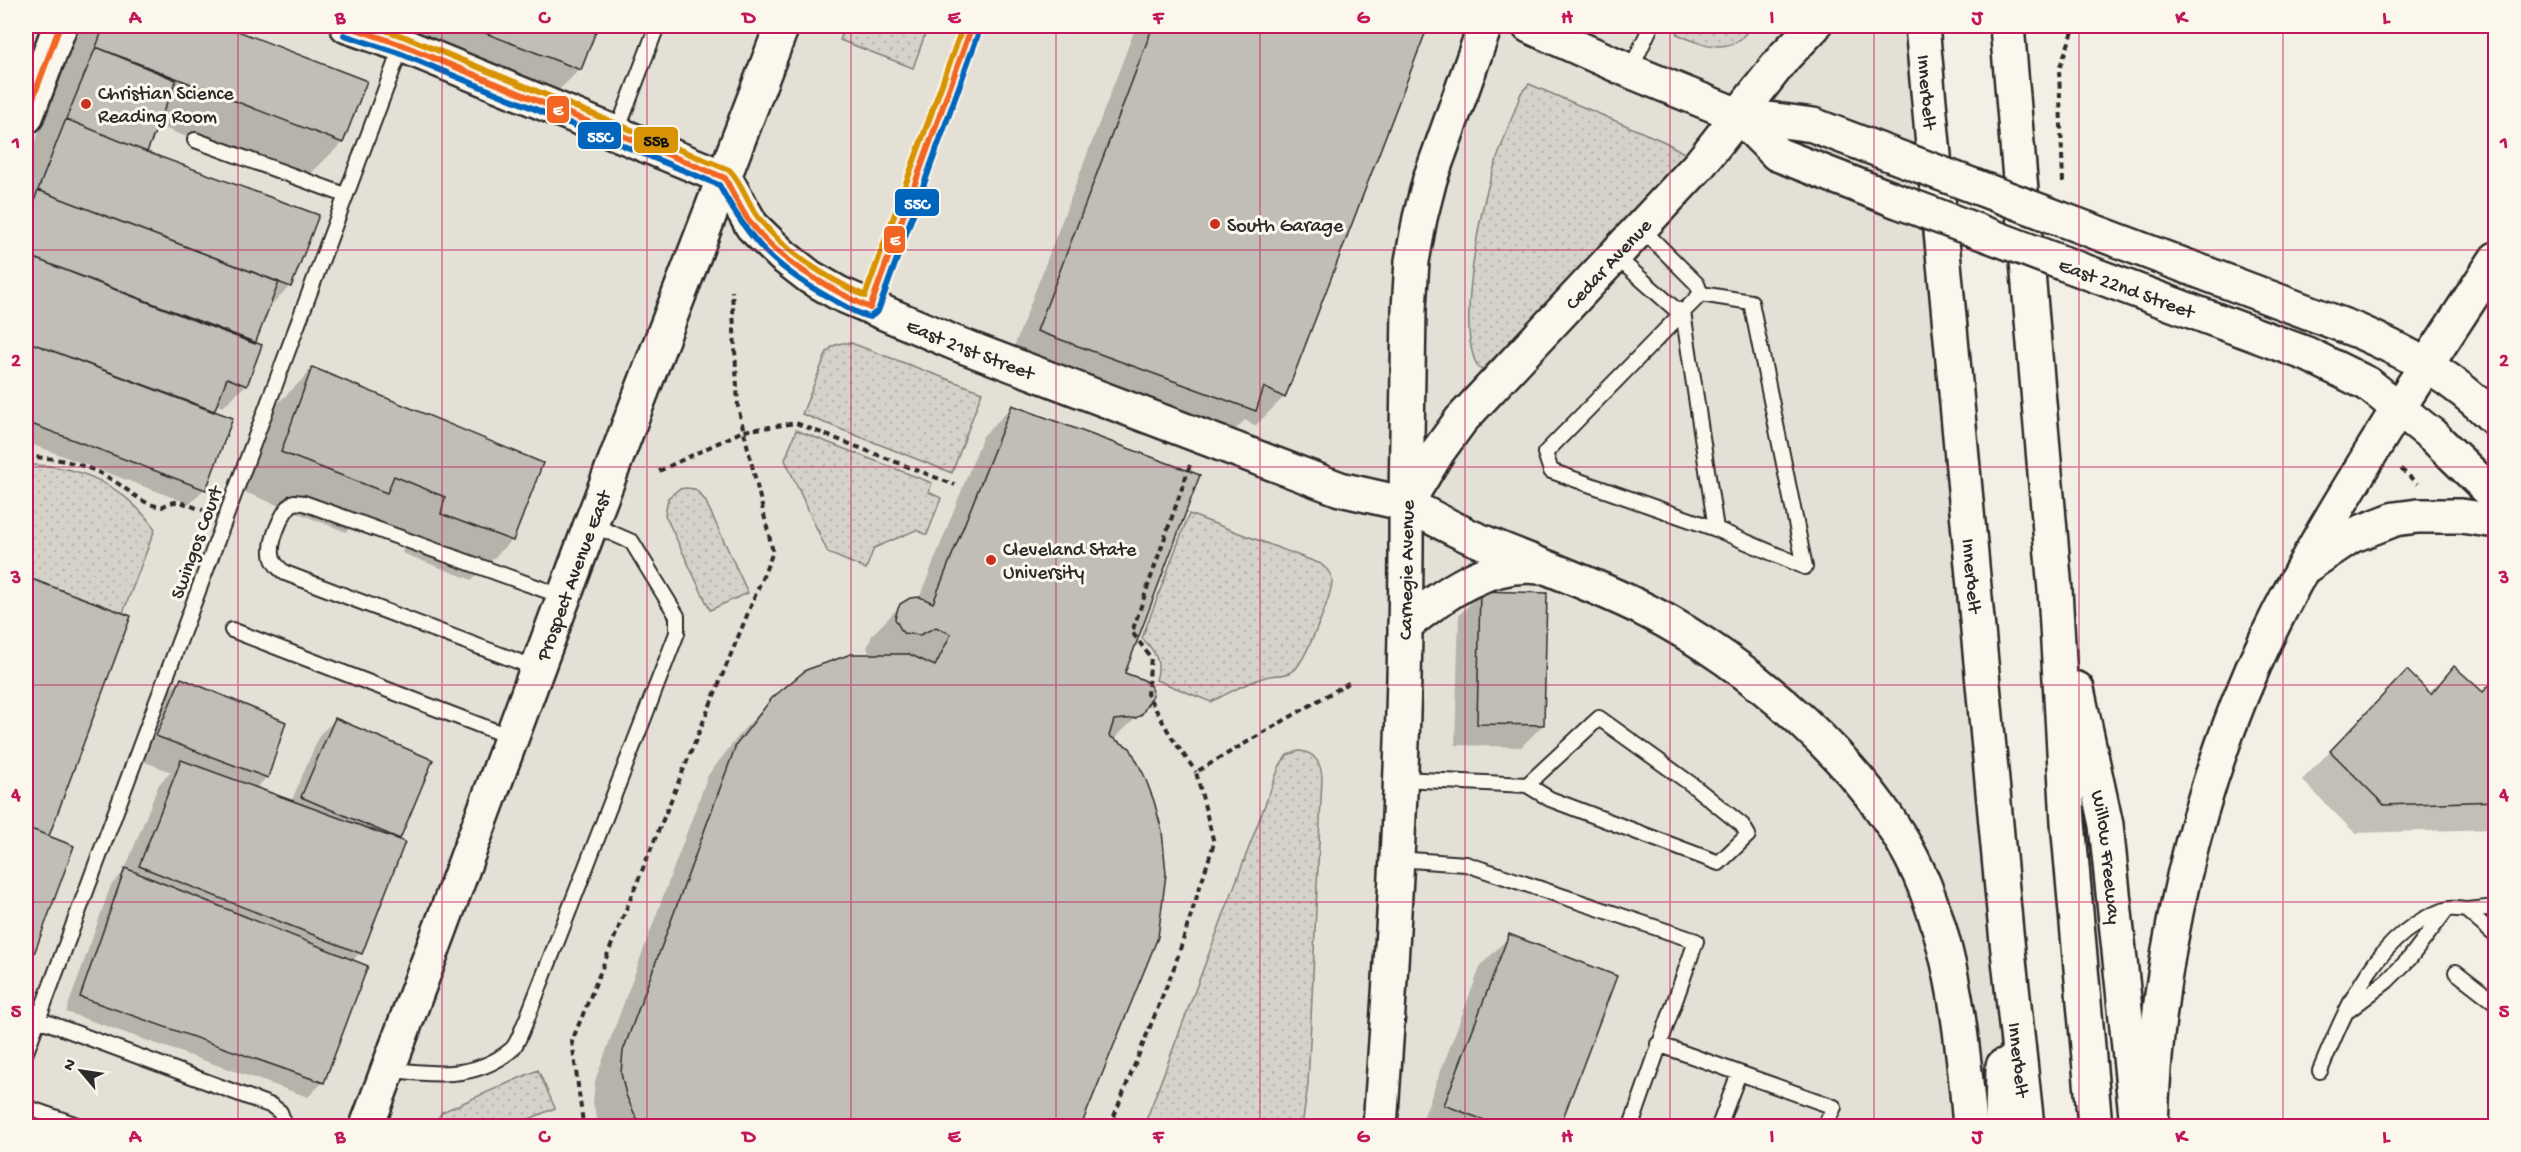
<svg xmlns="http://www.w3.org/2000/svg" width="2521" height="1152" font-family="'Gochi Hand',sans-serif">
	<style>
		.built { fill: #e4e0d6 }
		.grass { fill: url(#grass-dots); stroke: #807e7a; stroke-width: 1.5 }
		.shadow { fill: #0003 }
		.building { fill: #c0beb6; stroke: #2b2b2b; stroke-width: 1.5 }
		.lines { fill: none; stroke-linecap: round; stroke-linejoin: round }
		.lane-casing { stroke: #2b2b2b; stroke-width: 18 }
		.secondary-casing { stroke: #2b2b2b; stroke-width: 38 }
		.primary-casing { stroke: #2b2b2b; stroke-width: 38 }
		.highway-casing { stroke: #2b2b2b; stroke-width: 38 }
		.path { stroke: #2b2b2b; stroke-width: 4; stroke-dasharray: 6 4.5; stroke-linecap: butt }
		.lane { stroke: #fbf7ec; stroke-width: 14 }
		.secondary { stroke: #fbf7ec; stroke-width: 33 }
		.primary { stroke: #fbf7ec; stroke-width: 33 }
		.highway { stroke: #fbf7ec; stroke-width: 33 }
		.secondary-bridge-casing { stroke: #2b2b2b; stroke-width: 38; stroke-linecap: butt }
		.secondary-bridge { stroke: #fbf7ec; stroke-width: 33 }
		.bus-1-casing { stroke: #fbf7ec; stroke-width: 10 }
		.bus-2-casing { stroke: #fbf7ec; stroke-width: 10 }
		.bus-3-casing { stroke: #fbf7ec; stroke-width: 10 }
		.bus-1 { stroke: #f26522; stroke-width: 6 }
		.bus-2 { stroke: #0065bd; stroke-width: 6 }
		.bus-3 { stroke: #d89406; stroke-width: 6 }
		.grid { fill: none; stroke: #c2185b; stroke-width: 1.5; stroke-opacity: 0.55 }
		.poi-dot { fill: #c8321e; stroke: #fbf7ec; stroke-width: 2 }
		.labels { text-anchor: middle; stroke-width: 6; stroke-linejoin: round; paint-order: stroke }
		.poi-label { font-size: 20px; fill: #2b2b2b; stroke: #fbf7ec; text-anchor: start }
		.street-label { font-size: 20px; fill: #2b2b2b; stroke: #fbf7ec }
		.line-badge { stroke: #fbf7ec; stroke-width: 2 }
		.badge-label { font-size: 16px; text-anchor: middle; font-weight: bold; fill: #fff }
		.pale-badge-label { font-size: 16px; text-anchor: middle; font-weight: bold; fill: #111 }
		.neatline { fill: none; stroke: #c2185b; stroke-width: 2 }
		.grid-label { font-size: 20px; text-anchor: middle; font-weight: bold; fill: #c2185b }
	</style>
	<defs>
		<pattern id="grass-dots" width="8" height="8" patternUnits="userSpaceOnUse" patternTransform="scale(1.5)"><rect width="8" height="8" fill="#d5d2c9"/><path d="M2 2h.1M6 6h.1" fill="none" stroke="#b7b4ad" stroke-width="1.8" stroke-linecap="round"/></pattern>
	</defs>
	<rect width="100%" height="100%" fill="#f3efe4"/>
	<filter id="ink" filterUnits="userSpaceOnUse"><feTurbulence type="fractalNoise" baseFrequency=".0167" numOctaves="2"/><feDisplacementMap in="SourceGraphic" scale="12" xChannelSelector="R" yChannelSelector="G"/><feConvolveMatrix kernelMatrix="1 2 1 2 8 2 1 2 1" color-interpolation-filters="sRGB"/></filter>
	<g filter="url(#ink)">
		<!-- built -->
		<path class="built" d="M26,26H1922L2006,932L2002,1126H26Z"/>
		<!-- grass -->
		<path class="grass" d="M845,26H928L913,68L840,40Z
			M1680,26H1753C1748,30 1744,36 1739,40C1721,53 1694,42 1677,34Z
			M1529,84L1665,142L1689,156L1484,368L1480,369C1456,341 1477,233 1485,198C1494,162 1509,127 1521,93Z
			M842,343H851L982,392L952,473L802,414L827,352L833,346Z
			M796,430L932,483L929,492L941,498L927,535L916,530L874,548L866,569L828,553L785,460Z
			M26,465C78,464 124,485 155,529L123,613L26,577Z
			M686,488L695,489L705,500L748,593L710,610L665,515L668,498L679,489Z
			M1189,514L1321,564C1326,568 1330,572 1332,578C1334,592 1304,664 1293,671C1284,677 1275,674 1266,677C1247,682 1229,693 1211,702L1156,680C1162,662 1155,651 1142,638Z
			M1298,751C1313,751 1321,762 1322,777L1308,1085L1302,1126H1144L1280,765L1287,755Z
			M538,1070L555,1108L513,1126H433L442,1112Z"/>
		<!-- shadow -->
		<path class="shadow" d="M81,26H221L365,82L342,143L302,182L156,125L145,152L290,286L267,309L253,344L246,385L223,407L215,404L212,412L204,489L190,504L26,442V165Z
			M388,26H597L580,69L558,91Z
			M1136,26H1426L1284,397L1255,426L1245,420L1226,439L1009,360Z
			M313,369L541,464L511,541L472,580L402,553L406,537L360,517L346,532L242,491L273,408Z
			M1012,407L1141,713L1113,740L1157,937L1078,1126H599L593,1103L595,1081L708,775L744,729L773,699L871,656L867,648L872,635L901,605L919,599L983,436Z
			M26,579L129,617L46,837L73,847L26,972Z
			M1481,593L1543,725L1521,747L1455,745L1459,615Z
			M2454,668L2481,693L2496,679V829L2355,833L2302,780L2407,672L2428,693Z
			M181,679L267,777L255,789L291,802L320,734L335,720L431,761L396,840L360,953L352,961L323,1082L308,1097L66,1012L111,885L124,872L159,784L171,772L135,758L159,702Z
			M1510,936L1616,977L1558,1126H1420L1481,965Z"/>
		<!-- building -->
		<path class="building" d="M104,26H225L367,81L343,143L96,47Z
			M467,26H598L581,70Z
			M1153,26H1428L1285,398L1264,387L1256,411L1037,331Z
			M96,47L176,80L147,152L66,119Z
			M66,119L147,152L319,215L291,287L38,190Z
			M38,190L279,282L255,344L26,255V225Z
			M26,255L262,345L247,386L227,378L214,412L26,341Z
			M26,341L233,418L206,490L26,422Z
			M312,367L543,463L513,541L441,514L445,497L394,476L387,493L281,452Z
			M1012,405L1200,475L1125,673L1144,680L1151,687L1153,695L1142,714L1136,718L1114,720L1109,736L1130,748L1144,775L1154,801L1162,831L1166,874L1158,937L1081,1126H640L626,1095L621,1073L623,1051L736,745L772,698L806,670L851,654H909L935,666L951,634L936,627L920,635L903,633L895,619L897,611L900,604L910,598L920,597L933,603Z
			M26,577L131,616L49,836L26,827Z
			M1480,591L1547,593L1544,725L1477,724Z
			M2454,666L2483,692L2496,678V801L2384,805L2330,751L2407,670L2431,694Z
			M181,678L286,722L268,778L156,736Z
			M335,718L433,760L400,839L301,797Z
			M181,760L405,842L362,954L139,866Z
			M26,827L74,846L27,973L26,972Z
			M125,868L368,966L324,1083L80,997Z
			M1509,934L1617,976L1560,1126H1500L1444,1105Z"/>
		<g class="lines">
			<!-- lane casing -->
			<g class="lane-casing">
				<path id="lane" d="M1630,71L1651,26
					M616,134L657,26
					M195,140L345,195
					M1614,255L1674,308L1683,312L1701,294L1697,284L1640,227
					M871,306L972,26
					M1683,312L1716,529L1805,567L1751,302L1701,294
					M1683,312L1545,453L1551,471L1716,529
					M232,630L513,738
					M538,669L285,573C280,569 275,565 273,559C268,543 282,511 294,502L304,503L564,597
					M1401,779L1527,785L1550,799L1719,863L1748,835L1742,825L1691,784L1599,718L1527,785
					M1397,859L1466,864L1696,941L1631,1126
					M2466,910L2496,936
					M2456,972L2496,1003
					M2349,1010L2387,981L2409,959L2444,913
					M38,1019L272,1106L280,1112L283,1120L281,1126
					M1658,1044L1834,1107L1825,1126
					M26,1052L402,45
					M388,1069C431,1075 475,1080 511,1050C518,1044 522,1029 526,1021L677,633V616L632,542L591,524
					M2320,1071C2346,1009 2376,932 2445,910C2452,907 2461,910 2468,910C2477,909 2486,908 2496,907
					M26,1107L80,1126
					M1719,1126L1739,1073"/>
			</g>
			<!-- secondary casing -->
			<g class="secondary-casing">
				<g id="secondary">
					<path id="s1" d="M347,26L402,45L725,178L752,226L783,256L810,277L840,294L955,343L1340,489L1406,504"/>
					<path d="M1529,26L1630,71L1738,115L1813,125L1892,155"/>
					<path d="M1738,115L1777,154L1895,200"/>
					<path d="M2061,219L2358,331C2414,356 2452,377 2496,420"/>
					<path d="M2065,264L2307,354L2368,384L2432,435L2496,497"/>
					<path d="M2399,407L2496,259"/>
					<path d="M1406,502L1409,309L1412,261L1420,218L1430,179L1485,26"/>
					<path id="s2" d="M1406,504L1439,450L1461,420L1700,164L1785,56L1814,26"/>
					<path id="s3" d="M367,1126L591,524L782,26"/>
				</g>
			</g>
			<!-- primary casing -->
			<g class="primary-casing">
				<path id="primary" d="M26,117L60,26
					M1380,1126C1395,920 1407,712 1406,504"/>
			</g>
			<!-- highway casing -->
			<g class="highway-casing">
				<g id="highway">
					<path id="s4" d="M1922,26L2006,932L2027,1126"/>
					<path d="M2007,26L2055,590L2068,822L2095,1126"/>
					<path d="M1406,504C1428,515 1449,527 1471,537C1530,562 1590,582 1647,611C1748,662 1872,769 1919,873C1954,951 1963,1042 1970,1126"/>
					<path d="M2308,565L2351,536L2395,519L2418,516H2461L2496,521"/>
					<path d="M1405,625C1445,594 1487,561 1540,567"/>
					<path id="s5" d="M2077,689L2106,825L2136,1115"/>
					<path d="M2002,1126L2003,1066"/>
					<path d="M2151,1126C2156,959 2196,786 2268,635C2306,556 2353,482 2399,407"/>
				</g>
			</g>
			<!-- path -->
			<path class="path" d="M2063,182L2059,69L2075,26
				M26,457C57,457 87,464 114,481C132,492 141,504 162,507C178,496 187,506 203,510
				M1190,465L1132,632L1151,658L1147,694L1172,738L1196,772
				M2401,469L2418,484
				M659,471L743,431L796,423L955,485
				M577,1126L583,1123L572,1041L773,552L738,407L732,291
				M1110,1126L1175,965L1214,843L1196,772L1350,682"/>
			<!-- lane -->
			<use href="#lane" class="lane"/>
			<!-- secondary -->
			<use href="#secondary" class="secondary"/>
			<!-- primary -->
			<use href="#primary" class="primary"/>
			<!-- highway -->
			<use href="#highway" class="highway"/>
			<!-- secondary-bridge casing -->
			<g class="secondary-bridge-casing">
				<path id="secondary-bridge" d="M1892,155L2061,219
					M1895,200L2065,264"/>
			</g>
			<!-- secondary-bridge -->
			<use href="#secondary-bridge" class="secondary-bridge"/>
			<!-- bus-1 casing -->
			<g class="bus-1-casing">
				<path id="bus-1" d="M347,26L402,45L725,178C733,193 740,209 750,222C780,262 826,287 870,308L972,26
					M26,117L60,26"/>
			</g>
			<!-- bus-2 casing -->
			<g class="bus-2-casing">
				<path id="bus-2" d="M344,35L399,53L719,185C749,240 773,266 828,297C841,304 856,314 870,317L878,311L980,29"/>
			</g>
			<!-- bus-3 casing -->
			<g class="bus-3-casing">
				<path id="bus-3" d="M373,26L405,37L729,170C742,182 747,203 758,217C785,253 825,277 865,296L963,26"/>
			</g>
			<!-- bus-1 -->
			<use href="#bus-1" class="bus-1"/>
			<!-- bus-2 -->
			<use href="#bus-2" class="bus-2"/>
			<!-- bus-3 -->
			<use href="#bus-3" class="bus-3"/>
		</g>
	</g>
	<!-- grid -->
	<path class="grid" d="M238,26V1126M442,26V1126M647,26V1126M851,26V1126M1056,26V1126M1260,26V1126M1465,26V1126M1670,26V1126M1874,26V1126M2079,26V1126M2283,26V1126M26,250H2496M26,467H2496M26,685H2496M26,902H2496"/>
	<!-- markers -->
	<g class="poi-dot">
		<circle cx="86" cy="104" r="6"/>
		<circle cx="1215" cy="224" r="6"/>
		<circle cx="991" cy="560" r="6"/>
	</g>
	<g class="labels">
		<!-- poi labels -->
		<g class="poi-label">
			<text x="98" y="99">Christian Science<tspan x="98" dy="23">Reading Room</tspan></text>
			<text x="1227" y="231">South Garage</text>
			<text x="1003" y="555">Cleveland State<tspan x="1003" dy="23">University</tspan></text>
		</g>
		<!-- street labels -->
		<g class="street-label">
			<text dy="7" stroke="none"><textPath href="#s4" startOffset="66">Innerbelt</textPath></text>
			<text dy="7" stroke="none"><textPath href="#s2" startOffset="315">Cedar Avenue</textPath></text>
			<text transform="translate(2127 287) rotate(20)" y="7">East 22nd Street</text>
			<text dy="7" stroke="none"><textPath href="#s1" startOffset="716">East 21st Street</textPath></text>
			<text transform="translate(195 542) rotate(-70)" y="7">Swingos Court</text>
			<text transform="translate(1405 570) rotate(-89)" y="7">Carnegie Avenue</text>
			<text dy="7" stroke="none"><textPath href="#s3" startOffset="588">Prospect Avenue East</textPath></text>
			<text dy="7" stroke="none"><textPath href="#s4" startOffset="552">Innerbelt</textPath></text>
			<text dy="7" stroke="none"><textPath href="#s5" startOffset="171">Willow Freeway</textPath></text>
			<text dy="7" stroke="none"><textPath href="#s4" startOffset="1038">Innerbelt</textPath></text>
		</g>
	</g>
	<g class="line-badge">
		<rect x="546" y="95" width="24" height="29" rx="6" fill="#f26522"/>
		<rect x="577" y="121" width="45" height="29" rx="6" fill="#0065bd"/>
		<rect x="633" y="126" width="46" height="28" rx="6" fill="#d89406"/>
		<rect x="894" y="188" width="46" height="29" rx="6" fill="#0065bd"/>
		<rect x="883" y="225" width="23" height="29" rx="6" fill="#f26522"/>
	</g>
	<g class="badge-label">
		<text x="558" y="115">E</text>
		<text x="600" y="142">55C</text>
		<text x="917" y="209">55C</text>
		<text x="895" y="245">E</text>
	</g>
	<g class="pale-badge-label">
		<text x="656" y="146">55B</text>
	</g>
	<!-- margin -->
	<rect width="2521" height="1152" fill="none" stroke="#fbf7ec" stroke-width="66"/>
	<!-- north arrow -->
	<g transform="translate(81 1071) rotate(299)" stroke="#fbf7ec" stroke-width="4.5" paint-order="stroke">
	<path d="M0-4.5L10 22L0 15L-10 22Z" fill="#2b2b2b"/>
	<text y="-9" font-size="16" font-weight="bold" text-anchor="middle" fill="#2b2b2b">N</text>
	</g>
	<rect x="33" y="33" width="2455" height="1086" class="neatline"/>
	<g class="grid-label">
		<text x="135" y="23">A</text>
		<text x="340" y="23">B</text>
		<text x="544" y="23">C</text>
		<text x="749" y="23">D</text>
		<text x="954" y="23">E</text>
		<text x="1158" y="23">F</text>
		<text x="1363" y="23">G</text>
		<text x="1567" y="23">H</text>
		<text x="1772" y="23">I</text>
		<text x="1977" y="23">J</text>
		<text x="2181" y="23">K</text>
		<text x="2386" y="23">L</text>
		<text x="16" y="148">1</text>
		<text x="2504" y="148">1</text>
		<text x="16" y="366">2</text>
		<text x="2504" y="366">2</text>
		<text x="16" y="583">3</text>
		<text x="2504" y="583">3</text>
		<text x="16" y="800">4</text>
		<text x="2504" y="800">4</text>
		<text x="16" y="1017">5</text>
		<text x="2504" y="1017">5</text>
		<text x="135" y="1142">A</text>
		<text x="340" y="1142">B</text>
		<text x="544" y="1142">C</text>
		<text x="749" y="1142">D</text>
		<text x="954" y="1142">E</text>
		<text x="1158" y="1142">F</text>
		<text x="1363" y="1142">G</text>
		<text x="1567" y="1142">H</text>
		<text x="1772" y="1142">I</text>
		<text x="1977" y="1142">J</text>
		<text x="2181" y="1142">K</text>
		<text x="2386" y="1142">L</text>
	</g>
</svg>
